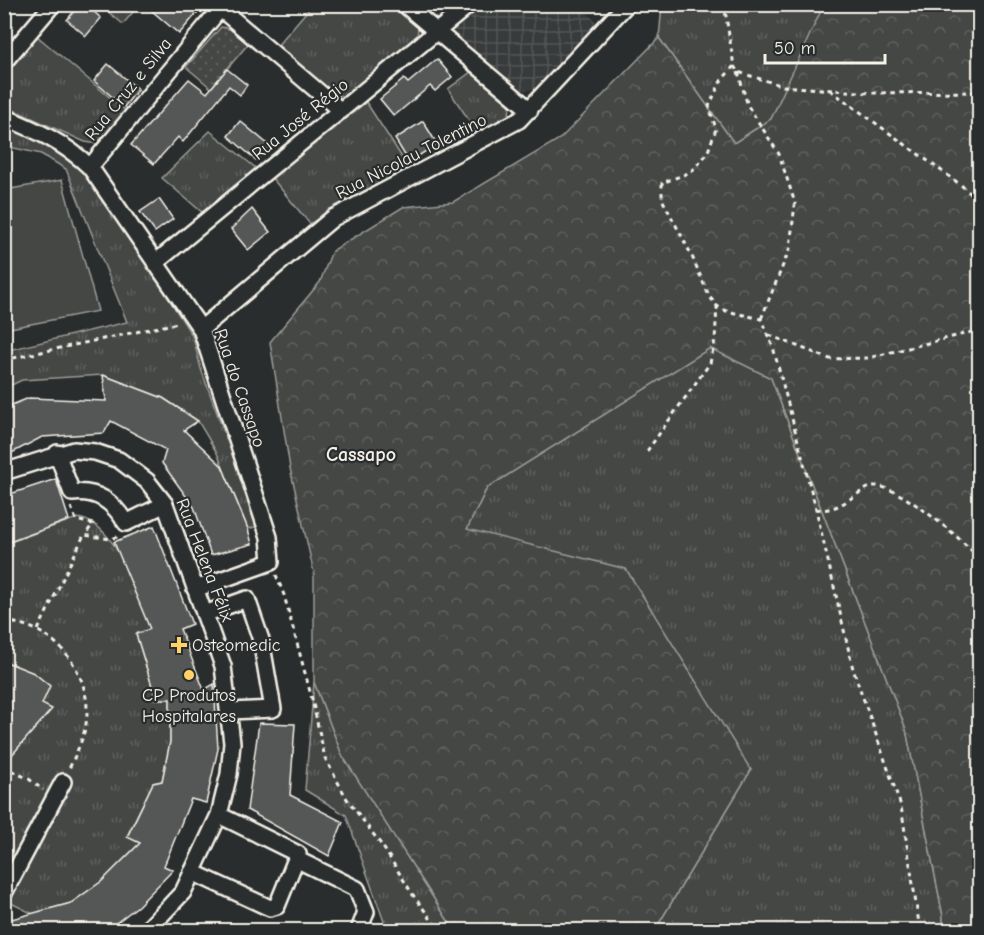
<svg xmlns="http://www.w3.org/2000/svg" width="984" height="935" font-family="'Comic Neue',sans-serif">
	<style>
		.industrial { fill: url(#industrial-grid) }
		.grass { fill: url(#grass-tufts); stroke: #9c9c96; stroke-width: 1.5 }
		.forest { fill: url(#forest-crowns); stroke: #9c9c96; stroke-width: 1.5 }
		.garden { fill: url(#garden-dots); stroke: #9c9c96; stroke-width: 1.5 }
		.pitch { fill: #444645; stroke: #9c9c96; stroke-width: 1.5 }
		.building { fill: #555756; stroke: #f4f1e8; stroke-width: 1.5 }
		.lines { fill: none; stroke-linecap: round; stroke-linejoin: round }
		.minor-casing { stroke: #f4f1e8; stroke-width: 20 }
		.path { stroke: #f4f1e8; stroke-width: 3; stroke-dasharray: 4.5 4.5; stroke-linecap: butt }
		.minor { stroke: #2a2d2e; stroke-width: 15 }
		.poi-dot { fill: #ffd166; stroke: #2a2d2e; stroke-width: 2 }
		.labels { text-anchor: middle; stroke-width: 4.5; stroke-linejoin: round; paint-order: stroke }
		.street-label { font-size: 18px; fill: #f4f1e8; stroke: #2a2d2e }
		.poi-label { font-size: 18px; fill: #f4f1e8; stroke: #2a2d2e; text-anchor: start }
		.neighbourhood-label { font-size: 20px; font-weight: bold; fill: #f4f1e8; stroke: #2a2d2e }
	</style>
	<defs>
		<pattern id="industrial-grid" width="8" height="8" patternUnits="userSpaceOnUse" patternTransform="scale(1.5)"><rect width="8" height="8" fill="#373a3a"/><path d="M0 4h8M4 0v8" fill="none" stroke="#555756"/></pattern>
		<pattern id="grass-tufts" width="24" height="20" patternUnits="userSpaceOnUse" patternTransform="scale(1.5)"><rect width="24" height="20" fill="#444645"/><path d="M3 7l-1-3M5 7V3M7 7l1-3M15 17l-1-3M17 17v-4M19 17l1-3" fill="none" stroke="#606160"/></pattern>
		<pattern id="forest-crowns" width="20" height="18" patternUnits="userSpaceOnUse" patternTransform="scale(1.5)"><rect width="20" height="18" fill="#444645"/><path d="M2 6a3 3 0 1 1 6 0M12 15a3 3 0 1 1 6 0" fill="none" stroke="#606160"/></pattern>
		<pattern id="garden-dots" width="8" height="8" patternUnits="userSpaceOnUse" patternTransform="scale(1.5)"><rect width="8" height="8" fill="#444645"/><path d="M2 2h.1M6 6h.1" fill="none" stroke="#606160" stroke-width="1.8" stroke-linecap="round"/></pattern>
	</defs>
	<rect width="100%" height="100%" fill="#2a2d2e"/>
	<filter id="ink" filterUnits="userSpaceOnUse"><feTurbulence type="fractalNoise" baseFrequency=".0167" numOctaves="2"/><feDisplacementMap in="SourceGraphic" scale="12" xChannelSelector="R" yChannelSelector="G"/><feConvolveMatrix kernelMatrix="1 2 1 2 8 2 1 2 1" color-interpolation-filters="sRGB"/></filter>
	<g filter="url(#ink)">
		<!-- industrial -->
		<path class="industrial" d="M486,5H580L596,22L535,89L520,90L451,33Z"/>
		<!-- grass -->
		<path class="grass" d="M100,5H139L123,24Z
			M312,5H391L418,27L417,38L345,97L334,94L277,46Z
			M662,5H824L771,119L734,143L659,38Z
			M37,36L126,111L98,144L85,142L5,106V74Z
			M471,72L510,105L509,116L477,132L448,89Z
			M366,102L409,168L345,201L310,224L272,178Z
			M5,127L31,136L77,164L157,280L193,337L201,369L258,526L248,529L217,453L198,421L163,398L103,375L22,380L5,388L4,351L127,322L66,169L41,154L5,146Z
			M210,131L257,169L203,213L162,178Z
			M710,348L771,378L906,729L943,916V930H655L751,770L467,529L487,488Z
			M77,518C118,522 136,595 150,629L136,634L156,699H170V742L162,781L153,783L127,836L140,843L102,881L71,903L33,914L5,900V544Z
			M314,682L342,755L454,930H387L346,815L305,790Z"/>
		<!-- forest -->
		<path class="forest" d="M824,4L979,5V930H943V916L906,729L771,378L710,348L487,488L467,529L626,569L751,770L655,930H512L511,925L490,930H454L342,755L314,682V573L290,468L270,342L320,282L332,251L403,207L453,202L561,138L659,38L734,143L771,119Z"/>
		<!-- garden -->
		<path class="garden" d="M221,27L230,29L248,44L211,88L186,67Z"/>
		<!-- pitch -->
		<path class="pitch" d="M62,180L98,311L5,329V190Z"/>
		<!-- building -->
		<path class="building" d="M80,4H85L101,18L86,36L67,20Z
			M144,4H187L197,13L179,34Z
			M437,59L452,77L435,91L430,86L394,116L380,99L404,79L408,83Z
			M108,64L138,89L124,107L94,81Z
			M227,69L247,85L240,95L229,86L183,142L178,137L154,164L131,145L189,79L207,93Z
			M240,121L270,146L256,160L228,136Z
			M423,121L437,144L409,162L395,139Z
			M159,199L173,219L155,232L140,212Z
			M252,209L270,232L248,250L231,229Z
			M103,375L163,398L198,421L184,430L222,466L248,529L252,544L211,555L194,507L162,463L166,450L111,421L104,433L42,437L4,457V408L29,398L106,401Z
			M56,479L69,520L4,544V496Z
			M154,526L192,624L180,629L204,690L214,684L218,749L206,803L191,799L164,866L173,870L138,906L107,930H4V921L71,903L102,881L140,843L127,837L153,783L162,781L170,742V699H156L136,634L150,629L114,542Z
			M4,661L34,673L50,686L42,704L52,709L4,764Z
			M259,723L295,724L290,795L343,822L329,856L247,810Z"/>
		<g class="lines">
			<!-- minor casing -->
			<g class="minor-casing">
				<path id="minor" d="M215,4L341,111
					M404,4L530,110
					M4,62L53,4
					M4,117C36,130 65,143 90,167L201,329L269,537L271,562L195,589
					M90,167L220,9
					M155,263L470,4
					M201,329L333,218L519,120L627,4
					M57,453L72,493C98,490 113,502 126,523L165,504
					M4,472L74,450L95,452L119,460L147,481L165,504L223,666L232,743L229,774L219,815L183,892L147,930
					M204,614L247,599L261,640L273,709L230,711
					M298,860L357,889L366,912L359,930
					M192,872L270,908L277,906L298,854L219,815
					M4,893L63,782"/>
			</g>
			<!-- path -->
			<path class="path" d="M724,4L734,66L721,81L709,106L716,129L707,154L691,172L662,183V199L691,254L709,296L717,306L726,311L761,319L773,347L816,509L853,669L901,806L920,930
				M734,66L738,72L783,86L871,93L980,92
				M738,72L748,106L779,154L795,203L790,248L761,319
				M830,90L961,185L980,202
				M979,92L980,58
				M769,335L830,359L868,358L980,330
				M4,360L178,323
				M647,451L710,363L715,340L717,306
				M71,507L76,520L93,524L85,535
				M816,509C838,513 852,495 870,487C891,477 965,542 980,559
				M276,575L284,595L312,699L325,758L347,799L383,847L413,895L439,930
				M4,622C50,623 88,667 87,712C87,733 77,751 69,769
				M38,630L84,535L111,539L120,536
				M4,767L29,779L43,790"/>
			<!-- minor -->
			<use href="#minor" class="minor"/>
		</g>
	</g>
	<!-- markers -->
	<g class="poi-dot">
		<path d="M176 636h6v6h6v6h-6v6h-6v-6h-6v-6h6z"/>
		<circle cx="189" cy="675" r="6"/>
	</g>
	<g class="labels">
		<!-- street labels -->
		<g class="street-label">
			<text transform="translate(128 89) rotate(-51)" y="6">Rua Cruz e Silva</text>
			<text transform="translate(300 119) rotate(-39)" y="6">Rua José Régio</text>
			<text transform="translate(411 156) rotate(-27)" y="6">Rua Nicolau Tolentino</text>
			<text transform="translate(240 388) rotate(71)" y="6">Rua do Cassapo</text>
			<text transform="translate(205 560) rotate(69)" y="6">Rua Helena Félix</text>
		</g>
		<!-- poi labels -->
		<g class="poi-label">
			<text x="192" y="651">Osteomedic</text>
			<text x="189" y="701" text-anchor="middle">CP Produtos<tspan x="189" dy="21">Hospitalares</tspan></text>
		</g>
		<!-- neighbourhood labels -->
		<g class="neighbourhood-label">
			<text x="361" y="461">Cassapo</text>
		</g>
	</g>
	<!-- margin -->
	<rect width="984" height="935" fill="none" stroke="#2a2d2e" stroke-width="24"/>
	<rect x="12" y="12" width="960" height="911" fill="none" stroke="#f4f1e8" stroke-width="2" filter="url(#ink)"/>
	<!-- scale -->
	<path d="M765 54v9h120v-9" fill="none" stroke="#f4f1e8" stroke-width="3"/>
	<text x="774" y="54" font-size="18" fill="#f4f1e8" stroke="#2a2d2e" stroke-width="4.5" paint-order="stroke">50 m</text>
</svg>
